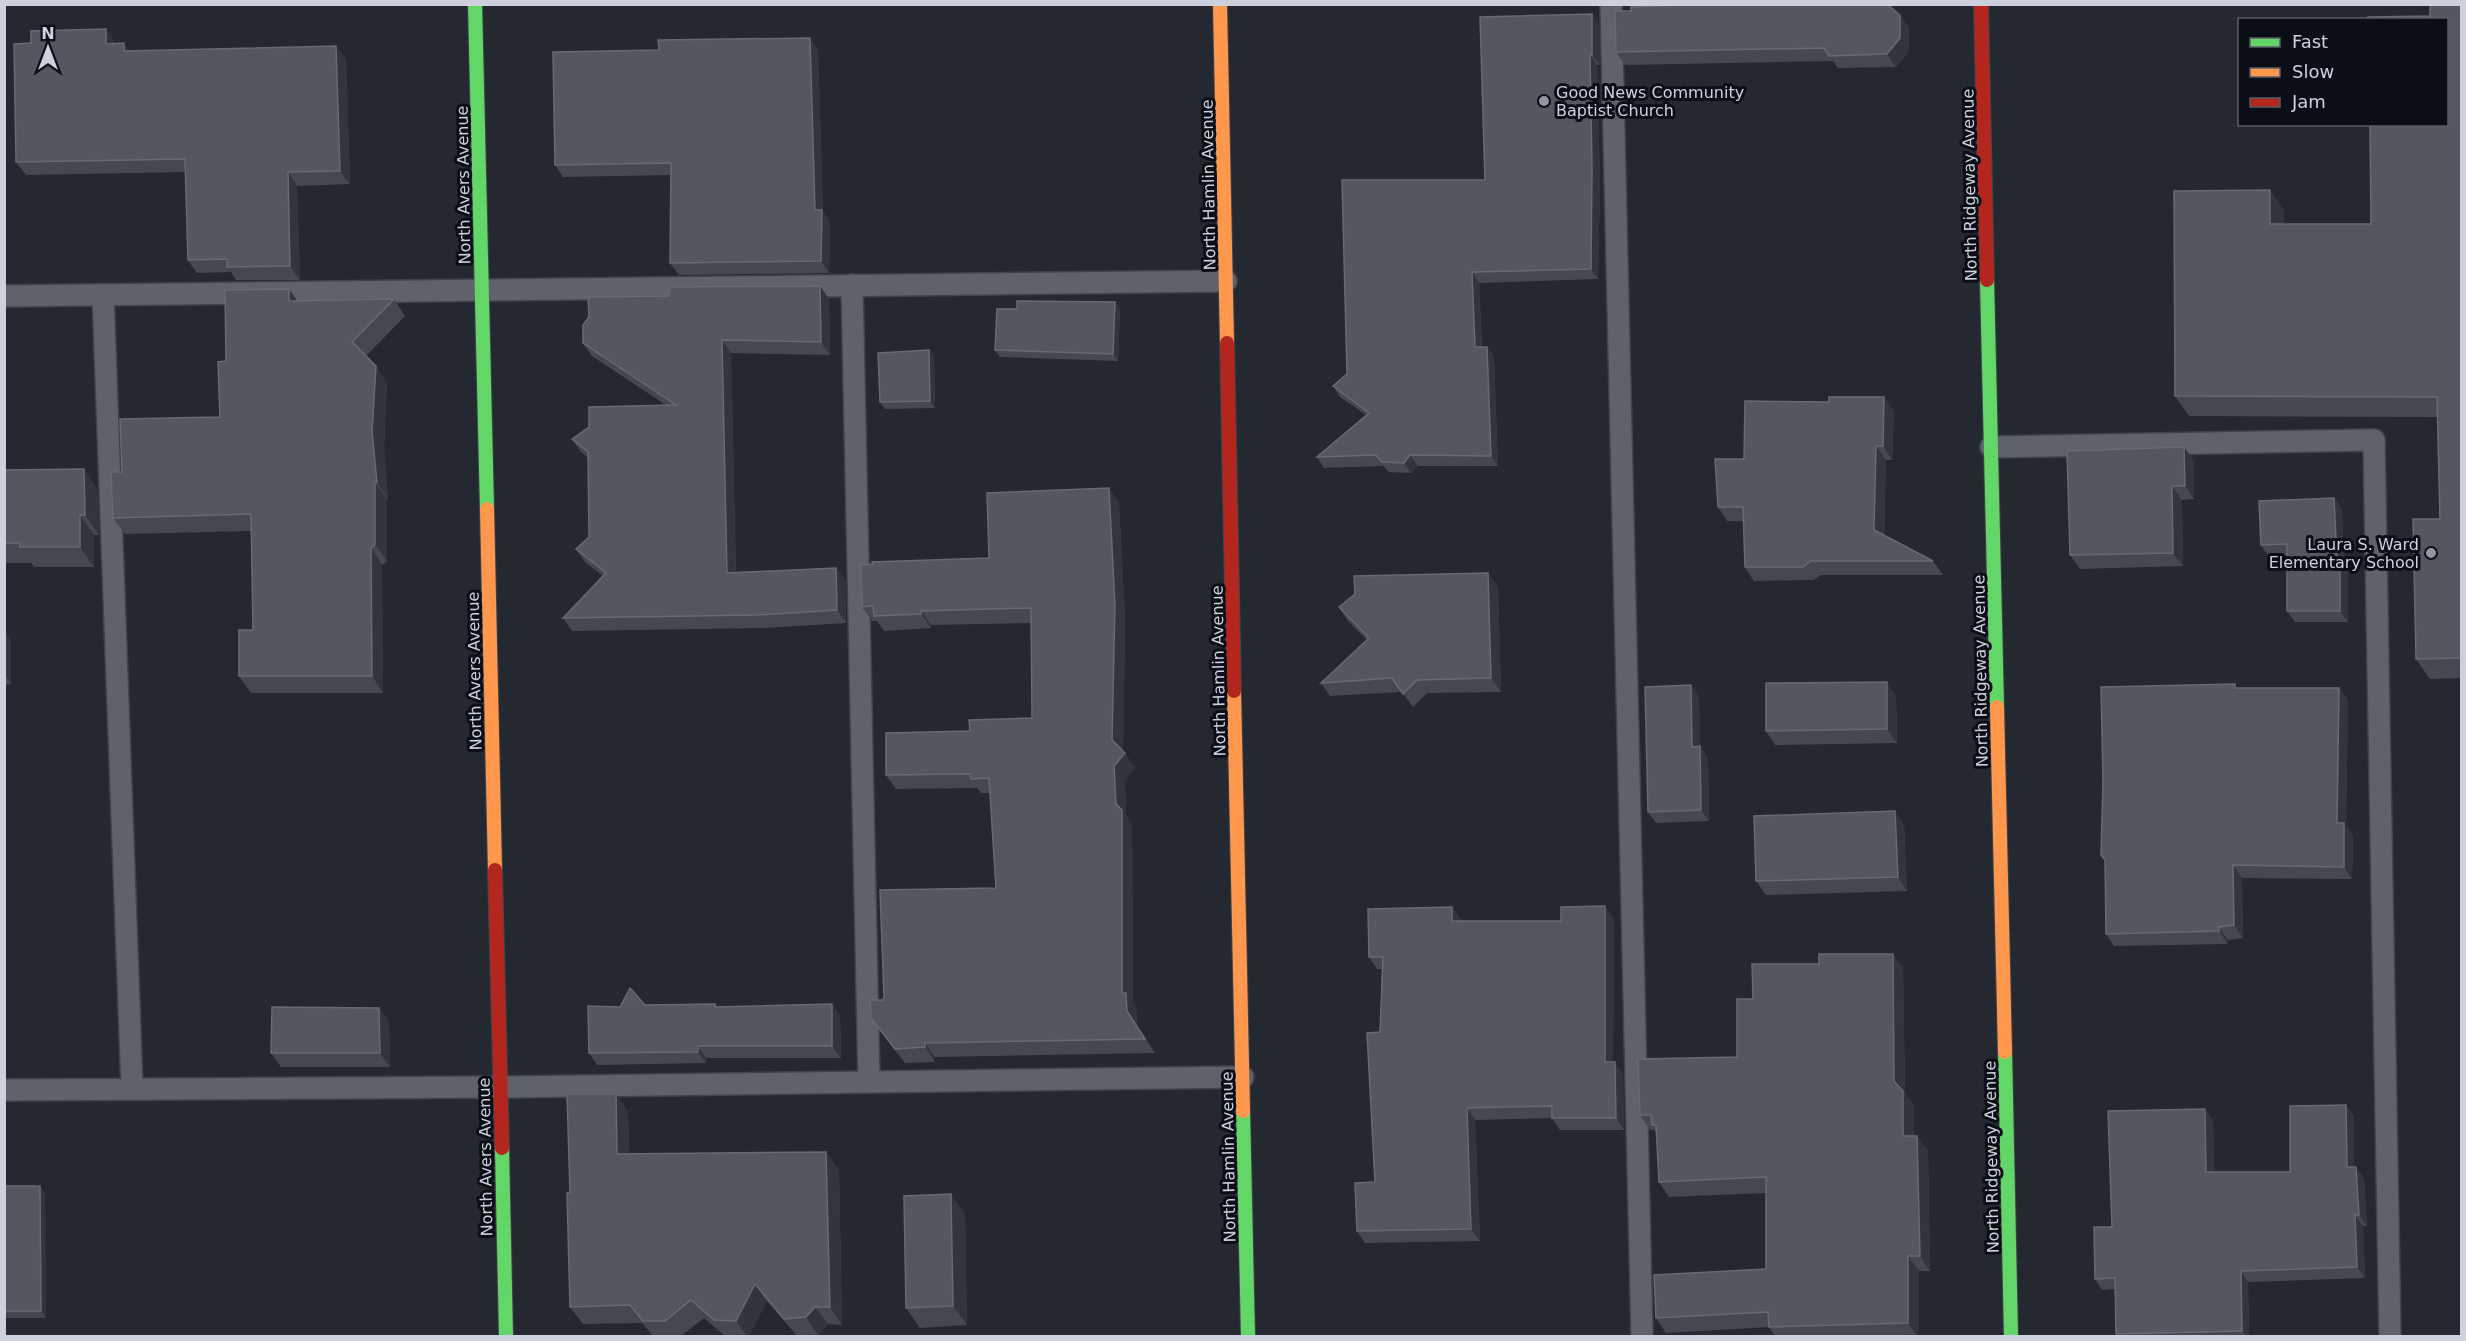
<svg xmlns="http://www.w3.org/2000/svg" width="2466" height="1341" font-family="'DejaVu Sans',sans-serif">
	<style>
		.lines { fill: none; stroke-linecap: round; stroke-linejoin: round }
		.lane-casing { stroke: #40434c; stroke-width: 24 }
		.fast-casing { stroke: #40434c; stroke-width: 16 }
		.slow-casing { stroke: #40434c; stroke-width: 16 }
		.jam-casing { stroke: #40434c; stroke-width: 16 }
		.lane { stroke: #5f626a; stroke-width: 21 }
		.fast { stroke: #63d668; stroke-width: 14 }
		.slow { stroke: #ff974d; stroke-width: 14 }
		.jam { stroke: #b3261e; stroke-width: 14 }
		.wall { fill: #454851 }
		.shaded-wall { fill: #32353e }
		.building { fill: #545760; stroke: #666a73; stroke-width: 1.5 }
		.poi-dot { fill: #9196a1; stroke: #0b0e16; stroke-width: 2 }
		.labels { text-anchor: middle; stroke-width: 6; stroke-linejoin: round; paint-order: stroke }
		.poi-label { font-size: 16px; fill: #ccd1dd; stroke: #0b0e16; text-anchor: start }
		.street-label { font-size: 16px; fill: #ccd1dd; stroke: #0b0e16 }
	</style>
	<rect width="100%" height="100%" fill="#242831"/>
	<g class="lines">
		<!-- lane casing -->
		<g class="lane-casing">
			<path id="lane" d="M1611,4L1642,1336
				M852,285L869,1081
				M103,295L132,1088
				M4,296L1226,281
				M1991,447L2374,440L2390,1336
				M4,1090L500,1087L1243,1077"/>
		</g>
		<!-- fast casing -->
		<g class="fast-casing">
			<path id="fast" d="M475,4L487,509
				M1987,280L1997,707
				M2005,1052L2011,1336
				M1243,1111L1248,1336
				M502,1148L506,1336"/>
		</g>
		<!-- slow casing -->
		<g class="slow-casing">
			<path id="slow" d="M1220,4L1227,343
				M487,509L495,870
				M1234,691L1243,1111
				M1997,707L2005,1052"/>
		</g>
		<!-- jam casing -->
		<g class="jam-casing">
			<path id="jam" d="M1981,4L1987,280
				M1227,343L1234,691
				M495,870L502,1148"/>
		</g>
		<!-- lane -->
		<use href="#lane" class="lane"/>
		<!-- fast -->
		<use href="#fast" class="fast"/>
		<!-- slow -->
		<use href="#slow" class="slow"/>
		<!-- jam -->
		<use href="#jam" class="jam"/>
	</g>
	<!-- wall -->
	<path class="wall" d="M2462,4V678L2430,679L2416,659L2440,519L2438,417L2189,416L2175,396L2284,210V224H2371L2430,16Z
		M1592,14L1599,25L1600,65H1597L1600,179L1598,279L1479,283L1482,347H1487L1494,357L1498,466H1418L1411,473L1389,472L1383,466L1324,468L1317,457L1366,415L1340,397L1333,386L1347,374L1485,180Z
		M1900,15L1909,28V51L1896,67L1838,68L1833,61L1625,65L1616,52Z
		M810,38L818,50L823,212L830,222L829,273L679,275L670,263L671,175L563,177L555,165L659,50Z
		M115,43V44L124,43L129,51L336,46L346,59L350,184L297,186L300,280H236L231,272L197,273L188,260L186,172L26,175L16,162Z
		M820,286L829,299L830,355L731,353L736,572L836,568L846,581V623L765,628L572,631L563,618L603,576L585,562L576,549L589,537L588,458L581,452L572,439L666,405L592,356L583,343L669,296Z
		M289,289L297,301L394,299L405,316L366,356L387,382L384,447L388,499H387V561L382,565L383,693H251L239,676L253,630L251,531L125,534L113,518L122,472L220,417L226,361Z
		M1120,309L1118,361L1000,357L995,350Z
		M934,357L935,408L885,409L880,402Z
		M1894,411L1892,460H1886L1884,535L1933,561L1943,575H1821L1813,580L1754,581L1745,567L1744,521H1727L1718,507L1744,459Z
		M2194,461V499L2182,500L2183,566L2080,569L2070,555Z
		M84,469L97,489L99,535H94V567H34L31,563H4V470Z
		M2334,498L2342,509L2344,567L2348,572V622H2295L2287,611V555L2268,556L2261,545Z
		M1119,503L1125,620L1123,751L1135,768L1125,781L1126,815L1132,825L1133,1002L1136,1007L1137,1025L1155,1053L935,1057V1062L905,1063L881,1032L871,1018L883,1000L996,888L990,793H981L977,788L896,789L886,775L970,731L1032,718L1031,623L931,625V628L884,631L877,621H872L862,607L989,558Z
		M1488,573L1498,587L1501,692L1427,693L1413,707L1402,692L1330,696L1321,683L1367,640L1348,621L1339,607L1355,594Z
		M4,631L11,640V684L4,685Z
		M1691,685L1699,696L1700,747L1708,758L1709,821L1656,823L1648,812Z
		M2238,688H2339L2348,700L2346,825L2353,836L2352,879L2242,878L2243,938L2228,940V944L2114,946L2106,934Z
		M1896,696L1897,743L1775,745L1766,731Z
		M1904,825L1907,891L1766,895L1756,881Z
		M1452,907L1461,919V921H1561L1614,918L1613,1062H1615L1623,1074L1624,1130H1560L1552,1118L1475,1120L1480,1241L1365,1243L1357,1231L1375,1182L1382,969H1377L1369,957Z
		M1893,954L1903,968L1905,1093L1914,1106V1136H1917L1928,1151L1930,1271H1919V1336H1775L1769,1327L1666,1333L1656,1318L1766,1269V1193L1669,1197L1659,1182L1657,1133L1654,1130H1650L1640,1115L1737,1057L1753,999L1819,964Z
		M715,1004L717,1007L832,1004L840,1016L841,1058H706V1063L597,1065L589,1053L620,1007L645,1005Z
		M389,1021L390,1067H281L271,1053Z
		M2346,1105L2354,1116V1167L2364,1178L2367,1226H2363L2365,1278L2248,1282L2249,1336H2117L2116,1334L2115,1289L2102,1290L2095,1279L2112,1227L2213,1120L2214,1172H2290Z
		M628,1111L629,1154L826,1152L839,1170L842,1325L828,1324L818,1335L797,1336L767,1301L749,1336H725L704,1318L681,1336H653L642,1323L583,1324L570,1307V1193Z
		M4,1186L45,1193L46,1318H4Z
		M965,1214L967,1325L920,1328L906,1308Z"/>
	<!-- shaded-wall -->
	<path class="shaded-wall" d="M1592,14L1599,25L1600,65L1592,55Z
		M1900,15L1909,28V51L1896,67L1887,54Z
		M106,29L115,43V58L106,44Z
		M810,38L818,50L823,212L830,222L829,273L821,261L815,210Z
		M124,43L133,57L124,51Z
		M336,46L346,59L350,184L340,171Z
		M1590,55L1597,65L1600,179L1598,279L1591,269Z
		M288,172L297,186L300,280L290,266Z
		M2270,190L2284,210V243L2270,224Z
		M1472,272L1479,283L1482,358L1475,347Z
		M820,286L829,299L830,355L821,342Z
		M289,289L300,305L289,301Z
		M1115,302L1120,309L1118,361L1113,354Z
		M722,340L731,353L736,586L727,573Z
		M1487,347L1494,357L1498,466L1491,456Z
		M929,350L934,357L935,408L930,401Z
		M376,366L387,382L384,447L388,499L377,482L372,431Z
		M1884,397L1894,411L1892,460L1883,446Z
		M1876,446L1886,460L1883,544L1874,530Z
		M2184,447L2194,461V499L2185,486Z
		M1410,455L1418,466L1411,473L1404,463Z
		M84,469L97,489L99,535L85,515Z
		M375,482L387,499V561L375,544Z
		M2172,486L2182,500L2183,566L2173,553Z
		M1109,488L1119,503L1125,620L1123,755L1112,740Z
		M2334,498L2342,509L2344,567L2348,572V622L2340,611L2337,561Z
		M80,515L94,535V567L80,547Z
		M371,548L382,565L383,693L372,676Z
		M836,568L846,581V623L837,610Z
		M1488,573L1498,587L1501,692L1491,678Z
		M921,611L931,625V628L921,614Z
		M4,631L11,640V684L5,675Z
		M1887,682L1896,696L1897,743L1887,729Z
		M1691,685L1699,696L1700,747L1708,758L1709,821L1701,810L1692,747Z
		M2339,688L2348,700L2346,825L2353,836L2352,879L2344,867L2337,823Z
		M1125,753L1135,768L1125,781L1126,815L1132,825L1133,1002L1136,1007L1137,1025L1155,1053L1127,1011L1122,993L1114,766Z
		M1895,811L1904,825L1907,891L1898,877Z
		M2233,865L2242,878L2243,938L2234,925Z
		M1605,906L1614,918L1613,1074L1605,1062Z
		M1452,907L1461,919V933L1452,921Z
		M2219,927L2228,940V944L2219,931Z
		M1893,954L1903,968L1905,1093L1914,1106V1151L1903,1136L1894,1081Z
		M832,1004L840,1016L841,1058L832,1046Z
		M379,1008L389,1021L390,1067L380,1053Z
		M925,1043L935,1057V1062L925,1047Z
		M698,1046L706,1058V1063L698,1052Z
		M1615,1062L1623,1074L1624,1130L1616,1118Z
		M616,1094L628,1111L630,1172L617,1154Z
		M2346,1105L2354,1116V1178L2347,1167Z
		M1467,1108L1475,1120L1480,1241L1471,1229Z
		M2205,1109L2213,1120L2214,1183L2206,1172Z
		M1917,1136L1928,1151L1930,1271L1920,1256Z
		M826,1152L839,1170L842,1325L830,1307Z
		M2356,1167L2364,1178L2367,1226L2359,1215Z
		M40,1186L45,1193L46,1318L41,1311Z
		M951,1194L965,1214L967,1325L953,1306Z
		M2355,1215L2363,1226L2365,1278L2357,1267Z
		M1908,1256L1919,1271V1336H1917L1908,1323Z
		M2241,1271L2248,1282L2249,1336H2246L2242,1331Z
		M755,1284L767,1301L749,1336H747L736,1321Z
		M815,1307L828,1324L818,1335L806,1317Z"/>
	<!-- building -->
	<path class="building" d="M1714,4H1887L1900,15V38L1887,54L1829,56L1824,48L1616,52L1615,11H1631V7Z
		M2430,4H2462V658L2416,659L2413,519H2440L2437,397L2175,396L2174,191L2270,190V224H2371L2370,124H2446V20H2368V17L2430,16Z
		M1592,14V55H1590L1592,169L1591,269L1472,272L1475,347H1487L1491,456L1410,455L1404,463L1382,462L1376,455L1317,457L1369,413L1333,386L1347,374L1342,180H1485L1480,17Z
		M106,29V44L124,43V51L336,46L340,171L288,172L290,266L227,267V259L188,260L185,159L16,162L14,44L31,43V31Z
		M810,38L815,210H822L821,261L670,263L671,163L555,165L553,52L659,50L658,40Z
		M820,286L821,342L722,340L727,573L836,568L837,610L756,615L563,618L606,573L576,549L589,537L588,452L572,439L589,427V407L676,405L583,343V325L589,317L588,297L669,296L670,287Z
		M289,289V301L394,299L352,342L376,366L372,431L377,482H375V544L371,548L372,676H239V630H253L251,514L113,518L111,472H122L120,419L220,417L218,362L226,361L225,290Z
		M1017,301L1115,302L1113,354L995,350L997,309H1017Z
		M929,350L930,401L880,402L878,353Z
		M1829,397H1884L1883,446H1876L1874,530L1933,561H1811L1803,567H1745L1743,507H1718L1715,459H1744L1745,401L1829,402Z
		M2184,447L2185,486H2172L2173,553L2070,555L2067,451Z
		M84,469L85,515H80V547H20V543H4V470Z
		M1109,488L1115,605L1112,740L1125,753L1114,766L1116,804L1122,810V993H1126L1127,1011L1145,1039L925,1043V1047L895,1049L871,1018L870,1000H883L884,997L880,890L996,888L989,778L971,779L970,774L886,775V733L970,731L969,720L1032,718L1031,608L921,611V614L874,616L873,606L862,607L861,565L873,564L872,562L989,558L987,493Z
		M2334,498L2337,561H2340V611H2287V544L2261,545L2259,501Z
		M1488,573L1491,678L1417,680L1403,694L1392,678L1321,683L1369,638L1339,607L1355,594L1354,576Z
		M1887,682V729L1766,731V683Z
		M2235,684V688H2339L2337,823H2344V867L2233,865L2234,925L2219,927V931L2106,934L2105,860L2101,855L2103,781L2101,687Z
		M1691,685L1692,747L1700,746L1701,810L1648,812L1645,687Z
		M1895,811L1898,877L1756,881L1754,816Z
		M1605,906V1062H1615L1616,1118H1552V1106L1467,1108L1471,1229L1357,1231L1355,1183L1375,1182L1367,1033L1380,1032L1383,957H1369L1368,909L1452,907V921H1561V907Z
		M1819,954H1893L1894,1081L1903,1091V1136H1917L1920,1256H1908V1323L1769,1327L1768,1312L1656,1318L1654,1275L1766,1269V1177L1659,1182L1656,1125H1652L1651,1115H1640L1638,1059L1737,1057V999H1753L1752,964H1819Z
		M630,988L645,1005L715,1004V1007L832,1004V1046H698V1052L589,1053L588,1006L620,1007Z
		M272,1007L379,1008L380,1053H271Z
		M567,1094H616L617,1154L826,1152L830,1307H815L806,1317L784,1319L755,1284L736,1321L714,1320L691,1300L665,1321H643L630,1305L570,1307L567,1193H570Z
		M2346,1105L2347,1167H2356L2359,1215H2355L2357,1267L2241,1271L2242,1331L2116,1334L2115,1278L2095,1279L2094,1227H2112L2108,1111L2205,1109L2206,1172H2290V1106Z
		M4,1186H40L41,1311H4Z
		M951,1194L953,1306L906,1308L904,1196Z"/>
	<!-- markers -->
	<g class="poi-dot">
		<circle cx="1544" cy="101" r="6"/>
		<circle cx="2431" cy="553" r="6"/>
	</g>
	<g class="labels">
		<!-- poi labels -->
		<g class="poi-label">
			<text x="1556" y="98">Good News Community<tspan x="1556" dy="18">Baptist Church</tspan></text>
			<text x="2419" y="550" text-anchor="end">Laura S. Ward<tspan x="2419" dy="18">Elementary School</tspan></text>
		</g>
		<!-- street labels -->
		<g class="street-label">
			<text transform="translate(463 185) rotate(-91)" y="6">North Avers Avenue</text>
			<text transform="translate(1208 185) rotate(-91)" y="6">North Hamlin Avenue</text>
			<text transform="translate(1969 185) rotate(-91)" y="6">North Ridgeway Avenue</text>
			<text transform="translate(474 671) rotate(-91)" y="6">North Avers Avenue</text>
			<text transform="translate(1218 671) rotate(-91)" y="6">North Hamlin Avenue</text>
			<text transform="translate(1980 671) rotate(-91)" y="6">North Ridgeway Avenue</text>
			<text transform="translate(485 1157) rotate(-91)" y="6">North Avers Avenue</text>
			<text transform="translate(1228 1157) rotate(-91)" y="6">North Hamlin Avenue</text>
			<text transform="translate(1991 1157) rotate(-91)" y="6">North Ridgeway Avenue</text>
		</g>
	</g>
	<!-- border -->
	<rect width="2466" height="1341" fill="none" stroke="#ccd1dd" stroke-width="12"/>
	<!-- legend -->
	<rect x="2238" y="18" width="210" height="108" fill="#0b0e16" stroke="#585c66" stroke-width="1.5"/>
	<rect x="2250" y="38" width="30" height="9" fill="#63d668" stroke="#585c66" stroke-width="1.5"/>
	<text x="2292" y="48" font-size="18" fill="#ccd1dd">Fast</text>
	<rect x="2250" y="68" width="30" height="9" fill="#ff974d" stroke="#585c66" stroke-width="1.5"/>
	<text x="2292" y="78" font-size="18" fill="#ccd1dd">Slow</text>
	<rect x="2250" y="98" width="30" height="9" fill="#b3261e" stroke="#585c66" stroke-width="1.5"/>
	<text x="2292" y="108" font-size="18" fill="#ccd1dd">Jam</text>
	<!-- north arrow -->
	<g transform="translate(48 48)" stroke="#0b0e16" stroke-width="4.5" paint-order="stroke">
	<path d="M0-4.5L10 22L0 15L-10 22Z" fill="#ccd1dd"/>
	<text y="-9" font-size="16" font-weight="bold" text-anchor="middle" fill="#ccd1dd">N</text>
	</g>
</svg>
